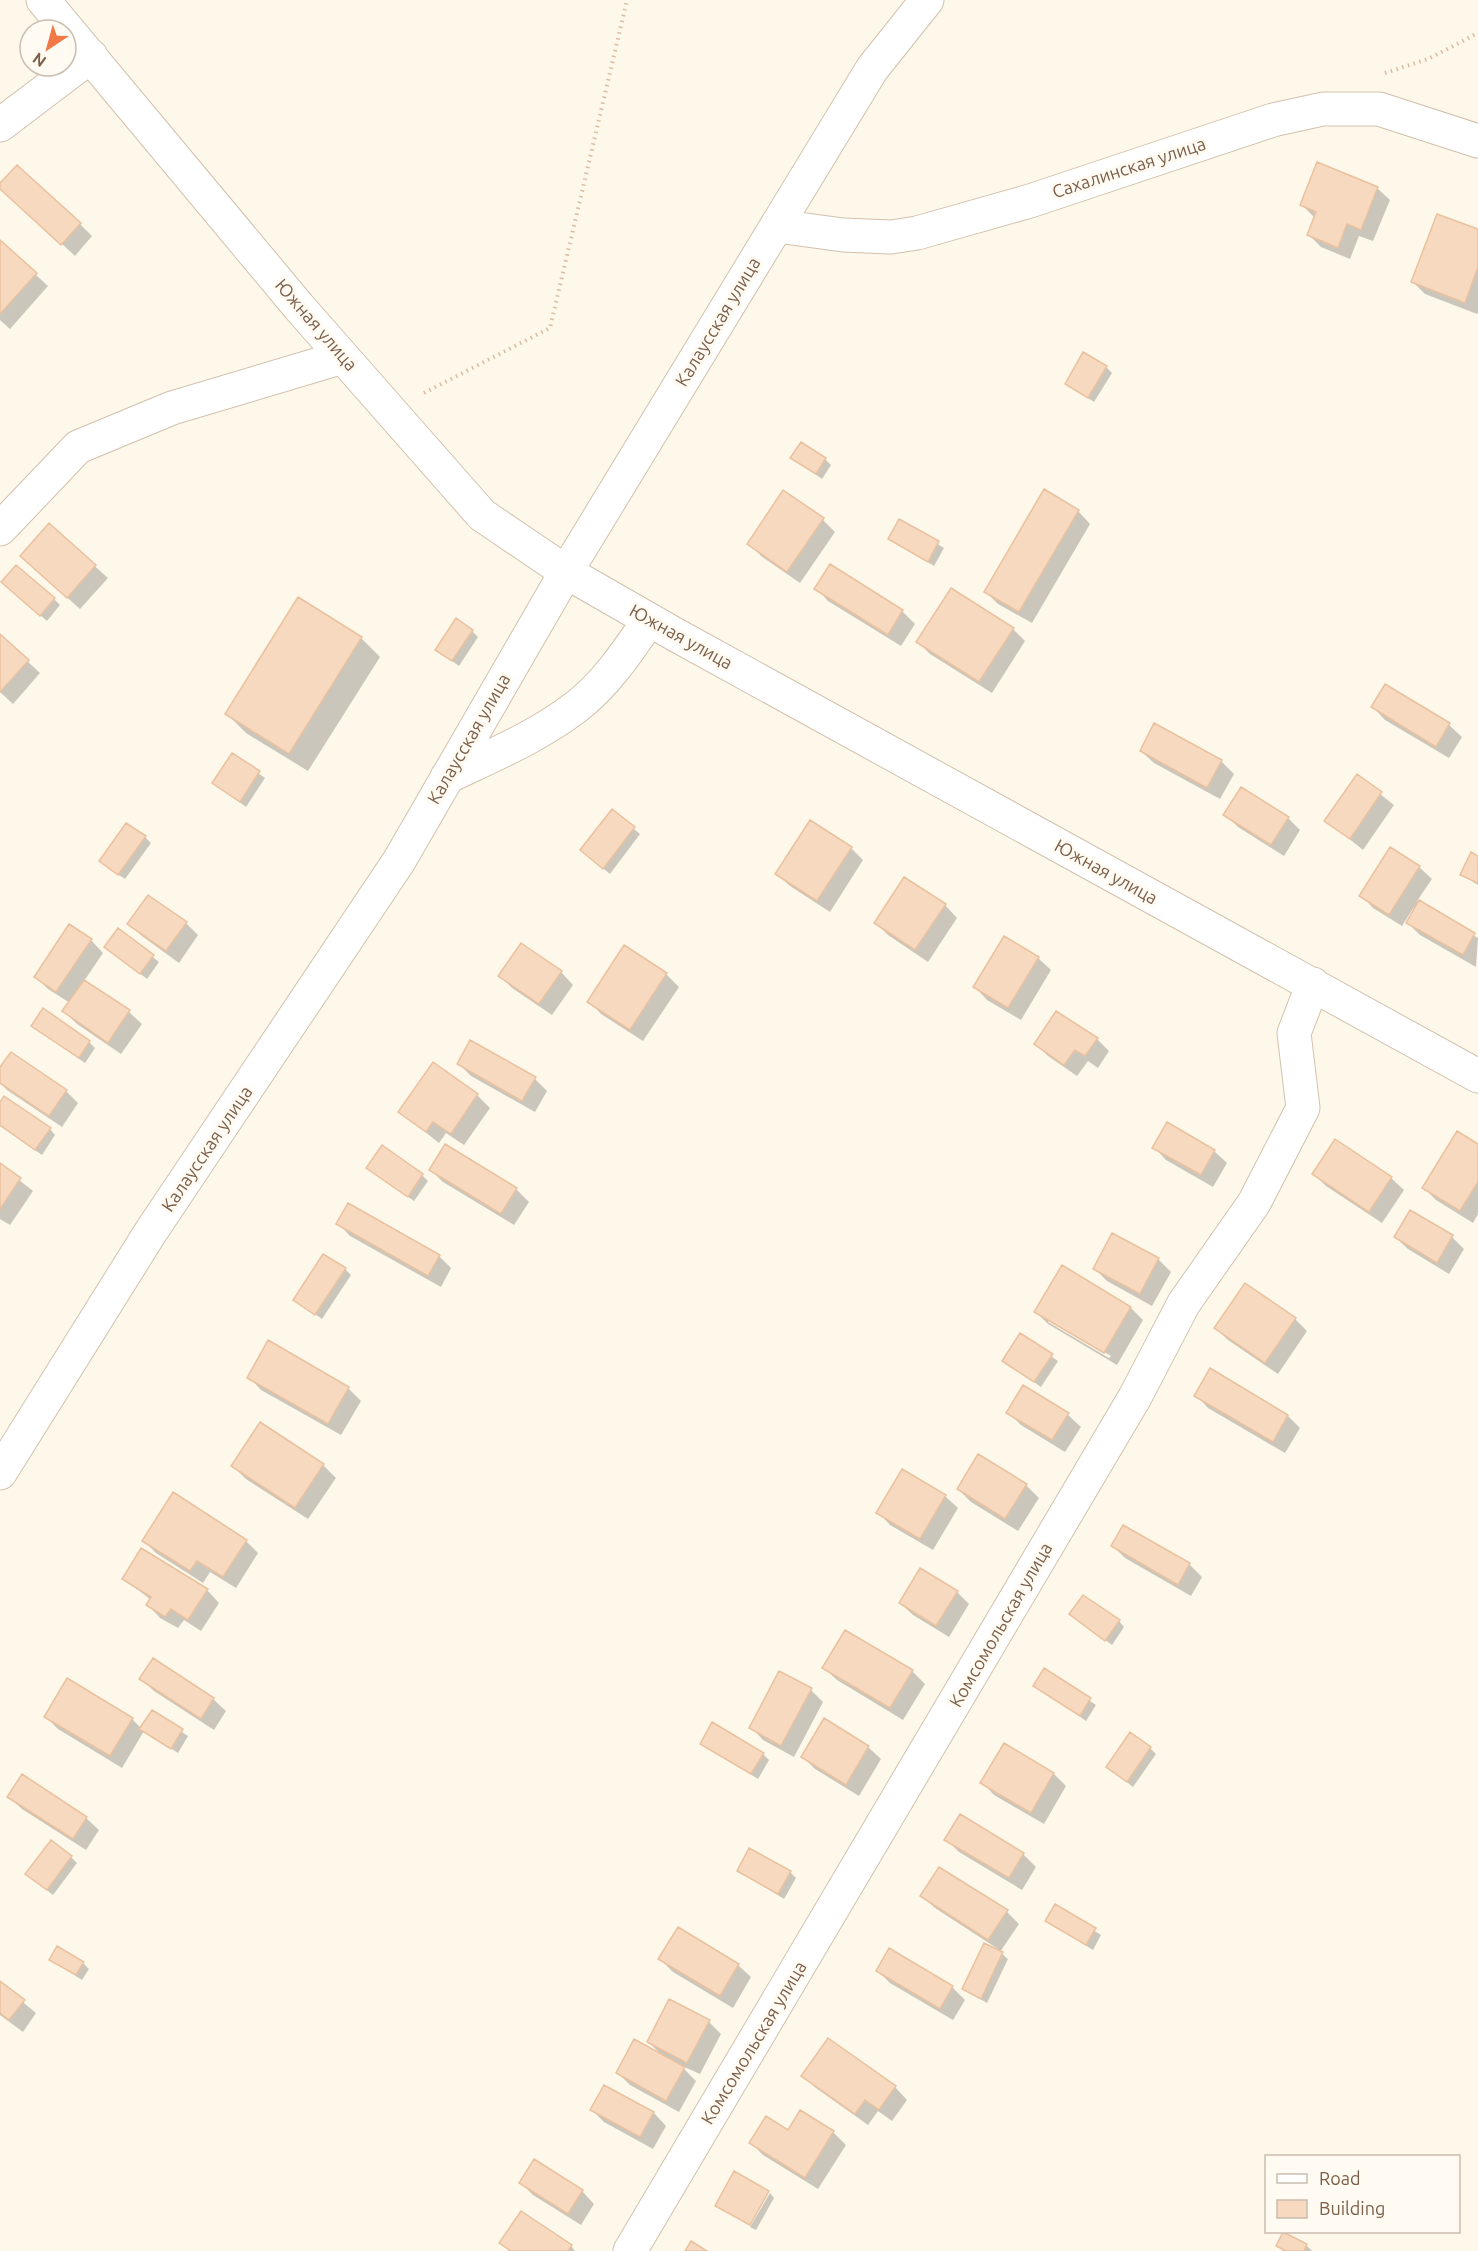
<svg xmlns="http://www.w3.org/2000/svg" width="1478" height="2251" font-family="Ubuntu,sans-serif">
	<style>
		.shadow { fill: #0003; fill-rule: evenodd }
		.building { fill: #f6d9bf; stroke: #eac19e; stroke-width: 1.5 }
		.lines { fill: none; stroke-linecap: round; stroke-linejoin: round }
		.minor-casing { stroke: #d2c0ad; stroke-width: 35 }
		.path { stroke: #dcbca1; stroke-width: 4; stroke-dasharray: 1.5 4.5; stroke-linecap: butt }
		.minor { stroke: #fff; stroke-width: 33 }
		.labels { text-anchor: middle; stroke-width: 6; stroke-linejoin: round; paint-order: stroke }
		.street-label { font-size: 18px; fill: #7c5f4a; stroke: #fffbf2 }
	</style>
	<rect width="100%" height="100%" fill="#fef8ea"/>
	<!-- shadow -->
	<path class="shadow" d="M0,186L80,224L92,236L75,256Z
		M1377,188L1390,200L1373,241L1359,236L1350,259L1321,247L1309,235L1314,217L1302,205Z
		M1478,230V313L1477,314L1425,294L1413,282Z
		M0,242L48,286L10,329L0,320Z
		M1106,367L1112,373L1094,402L1067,384Z
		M792,458L825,459L831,465L822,479Z
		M783,492L823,520L835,532L800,583L761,556L749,543Z
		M1078,511L1090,524L1032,623L998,604L986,592Z
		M900,521L944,548L934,566L890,539Z
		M49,525L108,578L80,609L34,568Z
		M830,566L902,611L915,624L901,646L828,601L816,588Z
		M8,588L54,599L60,605L47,621Z
		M1013,629L1025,641L992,693L930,654L918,642Z
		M472,631L478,637L459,666L437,650Z
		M0,636L40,673L13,704L0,692Z
		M361,638L380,657L308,771L246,733L227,714Z
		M1385,686L1449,725L1462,737L1449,758L1385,720L1373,707Z
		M1155,725L1221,761L1234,774L1220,799L1154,763L1141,751Z
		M232,755L265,778L246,807L214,783Z
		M1357,776L1394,805L1363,850L1326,820Z
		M612,811L640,834L610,874L588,856Z
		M1225,814L1288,818L1300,830L1284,856L1238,827Z
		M145,837L151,843L125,879L107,867Z
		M851,848L863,860L830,912L790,886L777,874Z
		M1478,857V885L1462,875Z
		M1419,867L1432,879L1417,901L1478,938L1476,967L1420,935L1408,923L1416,908L1414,907L1402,926L1373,908L1361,895Z
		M945,905L957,918L928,962L888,935L876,923Z
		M186,923L198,935L179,963L142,936L129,924Z
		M118,930L159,962L147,979L106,947Z
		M91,940L103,953L84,981L129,1012L142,1024L121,1054L77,1024L64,1011L70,1003L48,989L36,977Z
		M624,947L666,974L679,987L643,1041L601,1014L589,1001Z
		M1038,958L1051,970L1021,1020L987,1000L975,987Z
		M561,972L573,985L552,1015L512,988L500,976Z
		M33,1026L89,1042L95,1048L85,1063Z
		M1097,1039L1109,1051L1098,1068L1088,1061L1077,1076L1048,1056L1035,1044Z
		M434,1064L477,1095L490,1108L464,1145L446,1133L439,1143L400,1112Z
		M459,1064L535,1079L547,1091L535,1112L471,1076Z
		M0,1070L66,1091L78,1103L62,1127L7,1090L0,1083Z
		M0,1104L50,1129L55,1135L42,1155L0,1126Z
		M1336,1141L1391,1178L1404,1190L1382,1223L1326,1186L1314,1174Z
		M1478,1146V1214L1473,1223L1436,1200L1424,1188Z
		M1154,1147L1214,1151L1227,1163L1213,1187L1166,1160Z
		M0,1165L33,1191L10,1225L0,1219Z
		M368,1168L422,1175L428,1181L414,1201Z
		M431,1170L516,1189L529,1202L514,1225L443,1182Z
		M338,1223L439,1256L451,1268L441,1287L350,1236Z
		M1113,1235L1158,1259L1171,1272L1152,1306L1107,1281L1095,1269Z
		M1395,1237H1452L1464,1249L1449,1274L1408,1249Z
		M1062,1268L1131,1308L1143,1320L1117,1365L1048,1324L1036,1312ZM1048,1319L1111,1356L1109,1358L1048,1322Z
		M345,1269L351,1275L322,1319L295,1300Z
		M1295,1319L1307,1331L1278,1374L1228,1340L1216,1328Z
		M1021,1335L1058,1361L1041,1387L1004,1361Z
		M1211,1370L1288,1416L1300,1428L1285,1453L1208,1408L1196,1395Z
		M249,1377L348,1388L361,1401L341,1435L261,1390Z
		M1024,1388L1068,1415L1081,1427L1065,1452L1021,1425L1008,1412Z
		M323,1465L336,1478L308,1519L246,1479L233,1466Z
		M1026,1485L1039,1498L1018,1531L971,1502L958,1489Z
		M945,1496L958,1508L933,1550L890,1525L878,1512Z
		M1124,1527L1189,1564L1202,1577L1191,1596L1125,1558L1113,1546Z
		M144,1541H246L258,1553L236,1588L210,1572L203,1583L156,1553Z
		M123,1578L207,1590L219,1603L201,1631L184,1620L178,1628L160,1618L148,1605L151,1600Z
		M957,1592L969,1604L949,1637L913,1615L900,1603Z
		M1071,1614L1119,1621L1124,1627L1112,1645Z
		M824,1668L912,1671L925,1684L903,1720L837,1680Z
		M1044,1670L1096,1705L1086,1721L1035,1685Z
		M141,1679L213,1699L226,1711L214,1730L154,1691Z
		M811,1690L823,1702L794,1757L763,1740L751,1727Z
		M152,1712L188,1736L178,1753L144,1731L122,1768L58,1729L46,1717L132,1719L141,1728Z
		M702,1743L763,1754L769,1760L758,1779Z
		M1004,1745L1054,1774L1066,1786L1044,1824L994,1795L982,1782Z
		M868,1747L881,1759L859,1796L815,1769L803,1757Z
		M1150,1748L1156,1754L1133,1787L1108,1767Z
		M9,1797L86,1818L99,1830L86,1850L22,1809Z
		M960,1816L1023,1854L1036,1867L1022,1890L959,1852L946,1839Z
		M71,1857L77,1863L53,1895L33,1879Z
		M739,1871L790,1872L796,1878L784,1899Z
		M922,1896L1007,1912L1019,1924L1000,1952L1008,1959L987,2003L963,1989L998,1949L935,1908Z
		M1056,1906L1101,1935L1093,1950L1047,1921Z
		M890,1950L953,1988L965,2000L953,2020L890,1983L878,1971Z
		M660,1959L738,1965L751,1977L733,2008L673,1972Z
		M51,1960L83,1963L89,1969L82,1980Z
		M0,1983L36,2013L23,2032L0,2015Z
		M709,2022L721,2034L700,2074L680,2065L696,2081L679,2112L630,2085L618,2073L662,2055L648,2042Z
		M803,2076L895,2087L907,2100L892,2121L878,2111L868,2125L816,2088Z
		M605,2087L654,2113L666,2126L653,2149L604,2122L592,2110Z
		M801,2112L833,2132L846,2145L818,2189L763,2155L751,2143L788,2132Z
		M521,2183L582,2191L594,2204L581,2225L533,2195Z
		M767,2191L748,2225L717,2205Z
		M770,2193L774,2198L756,2230L750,2227Z
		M1284,2234L1306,2245L1312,2251H1283L1278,2246Z
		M501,2243L571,2246L575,2251H509Z"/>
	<!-- building -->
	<path class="building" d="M1317,162L1378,187L1361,230L1347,224L1338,248L1307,235L1316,212L1300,205Z
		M17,165L81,223L61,245L0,189V183Z
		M1437,214L1478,229V267L1465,303L1411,282Z
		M0,240L37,273L0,314Z
		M1083,352L1107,366L1088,398L1065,384Z
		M801,442L826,458L816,474L790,458Z
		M1044,489L1079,510L1019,612L984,592Z
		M783,490L824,518L787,572L747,544Z
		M899,519L939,541L928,562L888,539Z
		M49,523L96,565L67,598L20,556Z
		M830,564L903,610L888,635L814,589Z
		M16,565L55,598L40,616L1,582Z
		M951,588L1014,628L979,682L916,642Z
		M298,597L362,637L289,754L225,714Z
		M456,618L473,630L452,661L435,650Z
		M0,634L29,660L0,692Z
		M1385,684L1450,723L1436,747L1371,707Z
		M1154,723L1222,760L1207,788L1140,751Z
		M232,753L260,771L240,802L212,783Z
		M1357,774L1382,792L1350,839L1324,821Z
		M1241,787L1289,817L1271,845L1223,815Z
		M612,809L635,827L603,869L580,850Z
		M810,820L852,847L817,901L775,874Z
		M126,823L146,836L118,875L99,861Z
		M1390,847L1420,866L1389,915L1359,896Z
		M1471,852L1478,856V883L1460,875Z
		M904,877L946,904L915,950L874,923Z
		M148,895L187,922L166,951L127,924Z
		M1419,900L1475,933L1463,955L1406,923Z
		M69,924L92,939L56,992L34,977Z
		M118,928L154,955L140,974L104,947Z
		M1004,936L1039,957L1008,1008L973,987Z
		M521,943L562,971L539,1004L498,976Z
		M624,945L667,973L630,1030L587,1002Z
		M84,980L130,1010L108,1043L62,1011Z
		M43,1008L90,1041L79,1058L31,1026Z
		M1056,1011L1098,1038L1085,1056L1075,1050L1064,1065L1034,1044Z
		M470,1040L536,1077L522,1101L457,1064Z
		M11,1052L67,1090L49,1116L0,1083V1067Z
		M433,1062L478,1094L451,1134L433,1122L426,1132L398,1112Z
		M4,1096L51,1128L35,1150L0,1125V1102Z
		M1167,1122L1215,1150L1201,1175L1152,1148Z
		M1457,1131L1478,1144V1182L1460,1211L1422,1188Z
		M1335,1139L1392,1177L1369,1212L1312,1174Z
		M445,1144L517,1188L501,1214L429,1170Z
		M382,1145L423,1174L408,1197L366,1168Z
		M0,1163L21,1178L0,1209Z
		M348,1203L440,1255L428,1276L336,1224Z
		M1410,1210L1453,1235L1437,1263L1394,1237Z
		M1112,1233L1159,1258L1140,1294L1093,1269Z
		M323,1254L346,1268L315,1315L293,1300Z
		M1062,1265L1131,1307L1104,1353L1034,1312Z
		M1245,1283L1296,1318L1265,1363L1214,1328Z
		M1020,1333L1053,1354L1034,1382L1002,1361Z
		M268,1340L349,1387L328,1424L247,1378Z
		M1210,1368L1288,1415L1273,1442L1194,1396Z
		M1023,1385L1069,1413L1052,1440L1006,1413Z
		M260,1422L324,1464L295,1508L231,1466Z
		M978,1454L1027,1484L1005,1519L957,1489Z
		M902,1469L946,1495L920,1539L876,1513Z
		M173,1492L247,1540L223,1577L197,1561L190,1571L142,1541Z
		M1123,1525L1190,1563L1178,1585L1111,1546Z
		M141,1548L208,1589L188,1620L171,1609L165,1617L146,1605L151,1597L122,1579Z
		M920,1568L958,1591L936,1626L899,1603Z
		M1083,1595L1120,1620L1105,1641L1069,1614Z
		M845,1630L913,1670L890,1708L822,1668Z
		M153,1658L214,1698L201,1719L139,1679Z
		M1044,1668L1091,1698L1080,1716L1033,1686Z
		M779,1671L812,1688L781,1746L749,1728Z
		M67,1678L133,1718L110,1756L44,1717Z
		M152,1710L183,1729L171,1749L139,1729Z
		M824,1718L869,1746L846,1785L801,1757Z
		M712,1722L764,1753L751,1774L700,1744Z
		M1130,1732L1151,1747L1127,1782L1106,1767Z
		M1004,1743L1054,1773L1031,1813L980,1783Z
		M22,1774L87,1817L73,1839L7,1797Z
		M960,1814L1024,1853L1009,1878L944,1840Z
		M51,1840L72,1856L47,1890L25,1874Z
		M749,1848L791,1871L778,1894L737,1871Z
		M939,1867L1008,1910L988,1940L920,1896Z
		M1055,1904L1096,1928L1086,1945L1045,1921Z
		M678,1927L739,1964L720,1996L658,1959Z
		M984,1943L1003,1952L981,1999L962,1989Z
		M57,1946L84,1962L76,1975L49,1960Z
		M889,1948L953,1986L940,2009L876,1971Z
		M0,1981L25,2000L9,2020L0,2013Z
		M669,1999L710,2020L687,2063L647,2042Z
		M828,2038L896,2086L879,2110L865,2100L855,2114L801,2076Z
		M634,2039L685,2067L666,2101L616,2073Z
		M604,2085L654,2112L640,2137L590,2110Z
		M800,2110L834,2131L805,2178L749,2143L766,2116L788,2130Z
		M534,2159L583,2190L568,2214L519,2183Z
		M734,2171L769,2191L750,2225L715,2206Z
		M521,2211L572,2245L568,2251H511L499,2243Z
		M1283,2232L1307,2244L1304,2251H1286L1276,2246Z
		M691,2241L707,2251H685Z"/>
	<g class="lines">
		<!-- minor casing -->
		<g class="minor-casing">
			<path id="minor" d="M43,0L299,307L482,515L566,572L676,635L1478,1076
				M0,125L91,56
				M777,226L843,235L891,237L917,233L1030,201L1273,120L1323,109H1379L1478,141
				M0,529L78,447L172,408L343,357
				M447,777C491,756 537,737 576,707C606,684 628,651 649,620
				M0,1473L150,1233L399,861L566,572L872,69L927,0
				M630,2251L1135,1397L1184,1303L1254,1203L1303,1108L1294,1033L1313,984"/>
		</g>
		<!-- path -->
		<path class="path" d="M1385,73L1428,59L1478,33
			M424,393L550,328L627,0"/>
		<!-- minor -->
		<use href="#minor" class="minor"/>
	</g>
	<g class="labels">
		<!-- street labels -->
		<g class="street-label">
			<text transform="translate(1129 168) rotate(-18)" y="6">Сахалинская улица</text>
			<text transform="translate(718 322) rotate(-59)" y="6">Калаусская улица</text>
			<text transform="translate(316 325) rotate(49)" y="6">Южная улица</text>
			<text transform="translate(681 637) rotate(29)" y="6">Южная улица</text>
			<text transform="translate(469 739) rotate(-60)" y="6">Калаусская улица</text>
			<text transform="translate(1106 872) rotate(29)" y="6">Южная улица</text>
			<text transform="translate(207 1149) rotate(-56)" y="6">Калаусская улица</text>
			<text transform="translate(1001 1625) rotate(-60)" y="6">Комсомольская улица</text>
			<text transform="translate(754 2043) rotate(-59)" y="6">Комсомольская улица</text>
		</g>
	</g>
	<!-- legend -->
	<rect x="1265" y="2155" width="195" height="78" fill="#fffbf2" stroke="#cbbdaf" stroke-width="1.5"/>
	<rect x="1277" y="2174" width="30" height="9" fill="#ffffff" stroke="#cbbdaf" stroke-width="1.5"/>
	<text x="1319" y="2185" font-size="18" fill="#7c5f4a">Road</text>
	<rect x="1277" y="2200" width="30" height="18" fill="#f6d9bf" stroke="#cbbdaf" stroke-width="1.5"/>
	<text x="1319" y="2215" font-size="18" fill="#7c5f4a">Building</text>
	<!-- north arrow -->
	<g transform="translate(48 48) rotate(216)"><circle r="28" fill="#fffbf2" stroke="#cbbdaf" stroke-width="1.5"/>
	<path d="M0-4.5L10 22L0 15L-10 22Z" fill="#f07947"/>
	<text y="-9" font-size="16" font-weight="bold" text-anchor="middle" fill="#7c5f4a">N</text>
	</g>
</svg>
